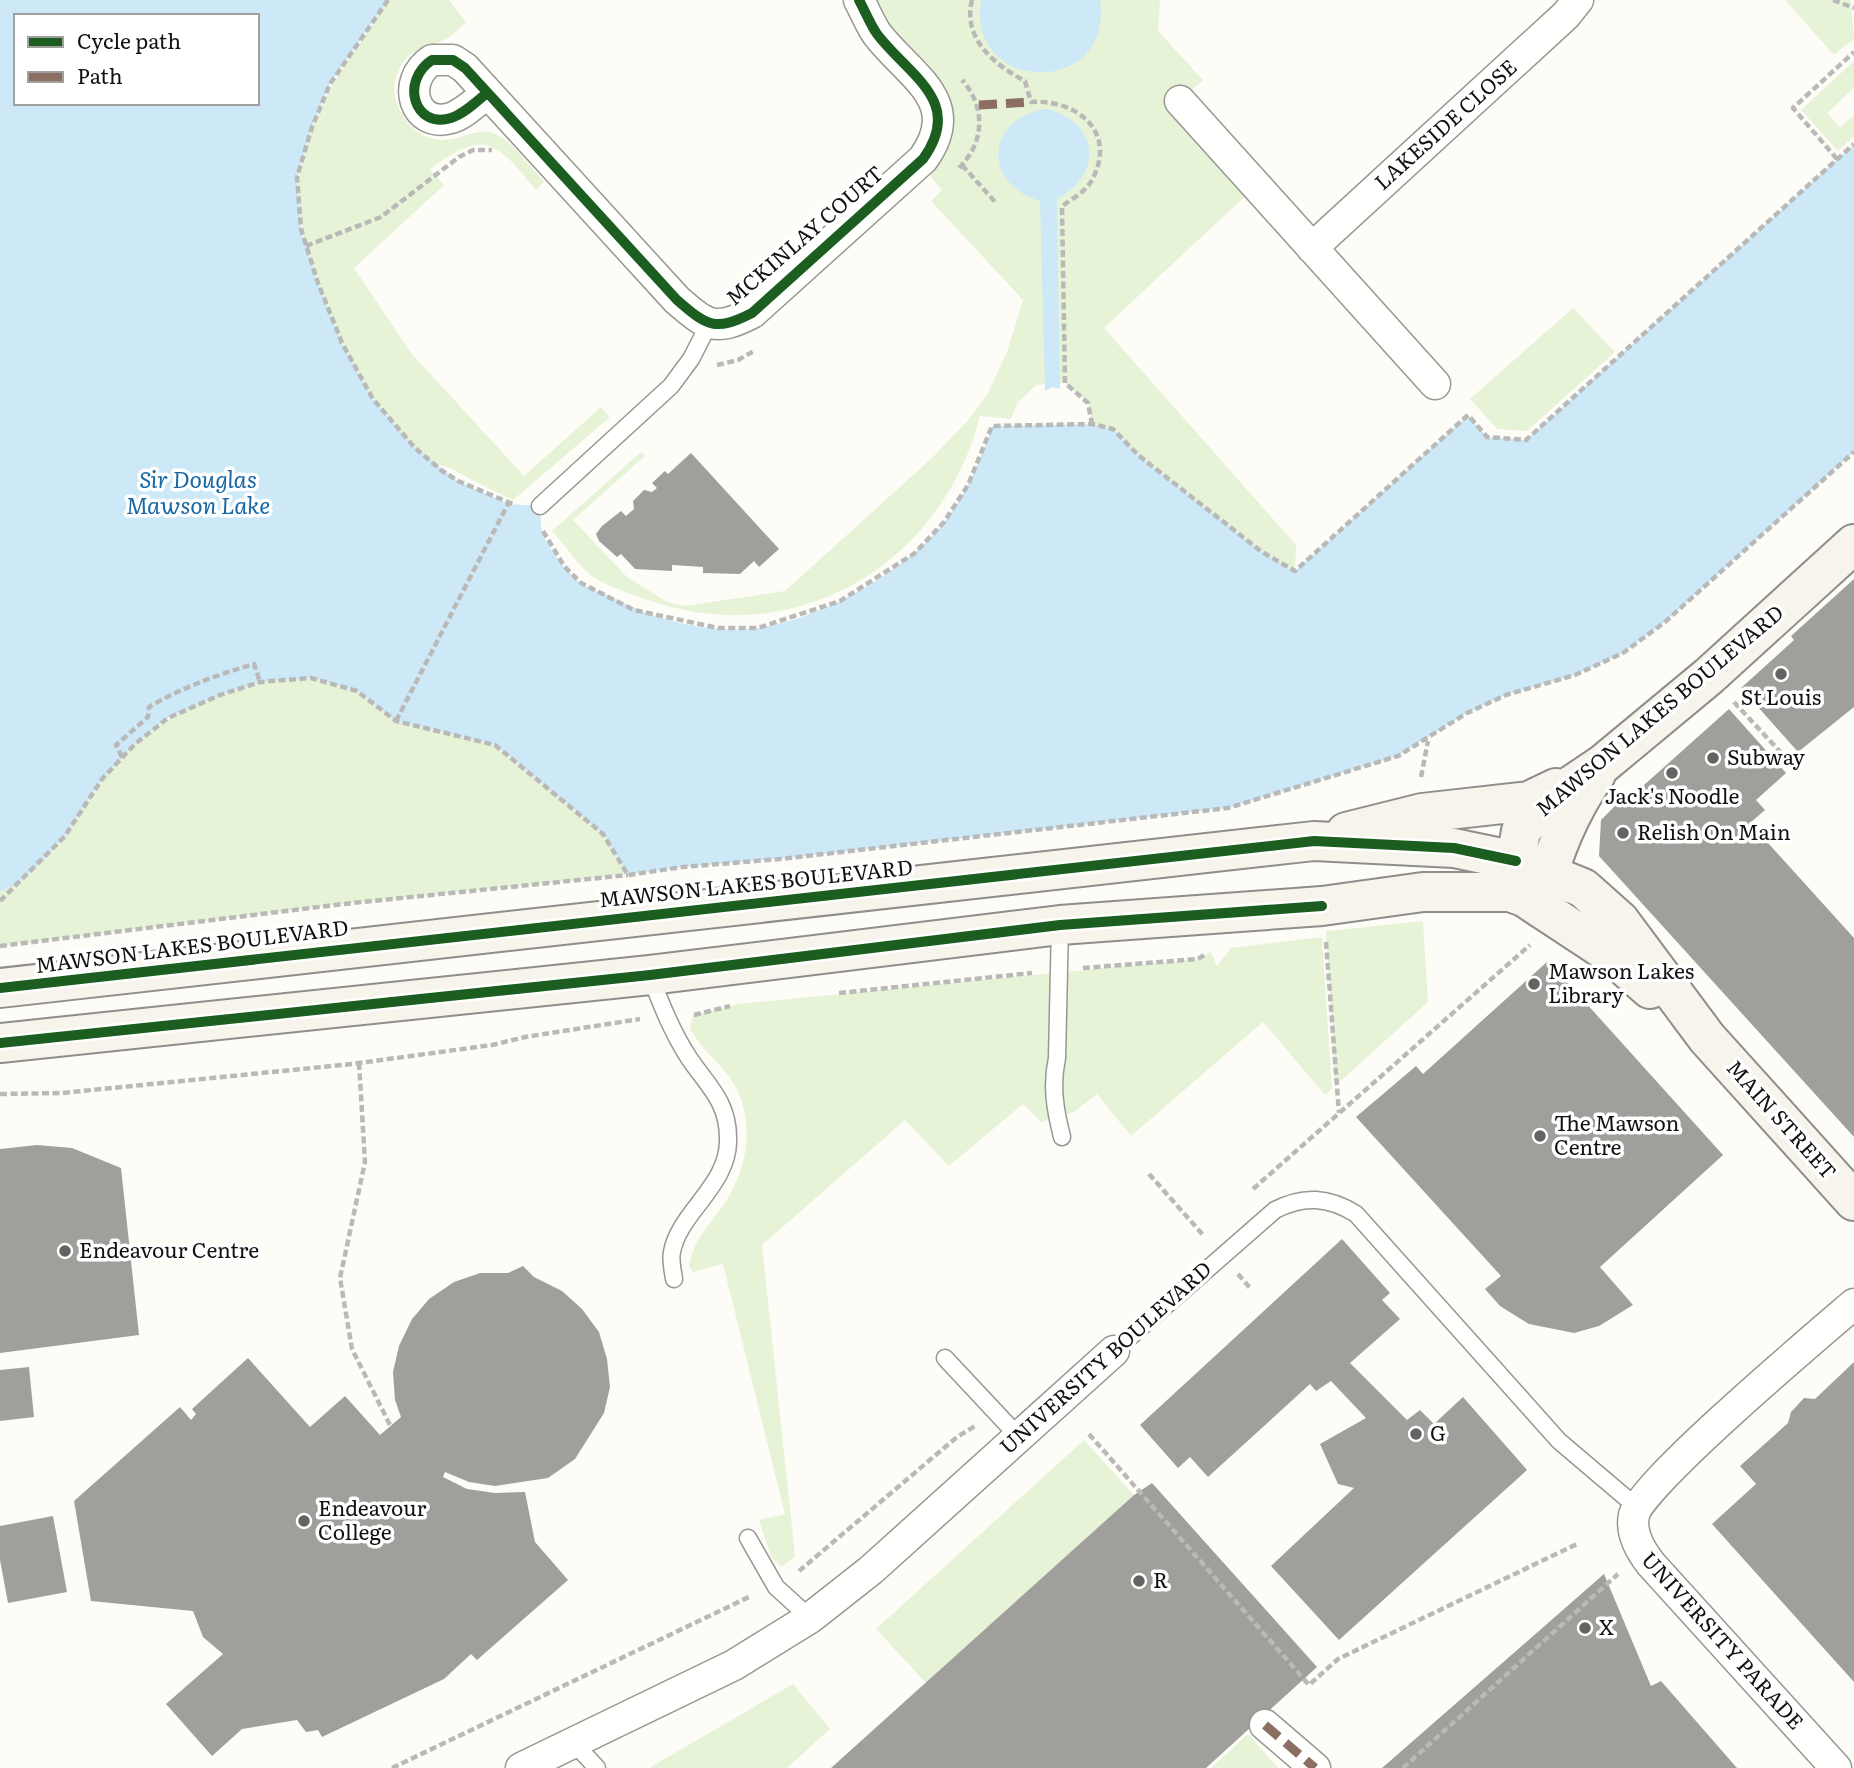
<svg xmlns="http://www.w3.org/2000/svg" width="1854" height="1768" font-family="Literata,serif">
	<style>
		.green { fill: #e7f3d7 }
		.water { fill: #cde8f7; fill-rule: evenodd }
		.building { fill: #a19f9c }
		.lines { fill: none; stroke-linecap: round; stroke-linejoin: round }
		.lane-casing { stroke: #979795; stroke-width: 19 }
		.street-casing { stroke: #979795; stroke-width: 33 }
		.secondary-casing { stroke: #8e8d8b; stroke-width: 42 }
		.path { stroke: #b9b9b8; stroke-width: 4.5; stroke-dasharray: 7 3.5; stroke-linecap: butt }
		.lane { stroke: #fffffe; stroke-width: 16 }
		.street { stroke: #fffffe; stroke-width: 30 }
		.secondary { stroke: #f6f4eb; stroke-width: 38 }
		.quiet { stroke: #8d6e63; stroke-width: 9; stroke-dasharray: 18 9; stroke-linecap: butt }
		.cycleway-casing { stroke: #fff; stroke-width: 15 }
		.cycleway { stroke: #1b5e20; stroke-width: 10 }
		.poi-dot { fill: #646362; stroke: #fff; stroke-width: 2.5 }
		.labels { text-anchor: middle; stroke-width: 7; stroke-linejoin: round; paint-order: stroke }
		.street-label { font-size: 21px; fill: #111; stroke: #fff }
		.poi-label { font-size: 21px; fill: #111; stroke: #fff; text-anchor: start }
		.water-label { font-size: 23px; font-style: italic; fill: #1768a6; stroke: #fff }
	</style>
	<rect width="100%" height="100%" fill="#fdfcf7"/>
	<!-- green -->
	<path class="green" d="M388,0H449L466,22C460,27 453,36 446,39C433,46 420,46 408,57C398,66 392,83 395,96C401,122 422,145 452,139C464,137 476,130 489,132C511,137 529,166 544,182L536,190C496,142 486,128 430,169L444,185L354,268L411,353L524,476L601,407L610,417L513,500C492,491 472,480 452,469C446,466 438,466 432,462C366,423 292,253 298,178C298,168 303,157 306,147C323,88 357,51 388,0Z
		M859,0H1160L1158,31L1203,80L1180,101L1256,186L1104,328L1296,545L1295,571L1262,552L1138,455L1113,429L1092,424L1088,403L1065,383L1036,385L1018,402L1011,419L980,416C942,565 796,652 648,600C631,594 611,588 595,578C578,567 566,545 552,531L641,452L645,456L573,520L627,577L667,602L685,606L785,591L932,458L969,419L988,393L1007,352L1023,300L931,201L942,190L918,162L939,130Z
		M1785,0H1851L1854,39L1834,55Z
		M1854,61V88L1827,113L1840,127L1854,115V136L1838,151L1801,110Z
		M1573,308L1615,352L1527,431L1497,429L1470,399Z
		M311,678L357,691L396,721L495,745L603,834L628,875L343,904L0,946V891C49,872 72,817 102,778C141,730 198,696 258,682C275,678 294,679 311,678Z
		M1423,921L1428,1002L1335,1086L1326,931Z
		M1322,937L1332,1089L1325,1095L1263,1022L1131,1136L1097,1094L1074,1112L1041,1122L1023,1104L949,1166L905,1120L762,1245L795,1556L782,1567L771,1557L759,1520L785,1514L723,1264L693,1272L689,1266C694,1238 711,1224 726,1201C749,1167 756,1114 730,1078C717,1060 700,1048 690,1028L693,1015L738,1004L1198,959L1211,952L1217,966L1231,948Z
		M1084,1440L1134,1495L926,1683L876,1629Z
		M793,1684L830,1729L787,1768H649Z
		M1248,1734L1278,1768H1211Z"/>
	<!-- water -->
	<path class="water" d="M0,0H388L330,84L312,127L297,177L301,229L318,283L342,343L373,399L415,448L458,481L508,504L540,506C541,515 540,529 544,537C551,552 568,574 581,583C589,589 601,592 610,596C651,619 711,635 759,628C822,618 906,572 945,521C967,492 981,460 992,426L1092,424L1113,429L1138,455L1262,552L1295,571L1468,415L1487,437L1526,440L1854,144V452L1665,622L1623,653L1575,675L1506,695L1467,713L1398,756L1228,808L780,859L683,867L628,875L603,834L495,745L396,721L357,691L311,678L260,682L220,695L168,718L135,744L102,779L65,836L43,861L15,885L0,891ZM16,16H257V103H16Z
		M981,0H1100C1114,98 966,95 981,0Z
		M1046,109C1099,121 1104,174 1057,199L1060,389L1052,387L1045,391L1040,201C982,184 985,118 1046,109Z"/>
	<!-- building -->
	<path class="building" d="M691,453L779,549L759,567L754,561L740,574L703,573V567L672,565V571L635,569L621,554L617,557L599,541L596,534L602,526L621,511L626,516L634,509L633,501L644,490L652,492L657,488L652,483L665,471L668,474Z
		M1854,579V707L1798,752L1741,688L1794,640L1791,636Z
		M1729,709L1786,773L1756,800L1765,810L1750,823L1854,938V1137L1599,856L1601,820L1622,799L1625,802Z
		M1548,961L1723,1155L1600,1267L1633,1305L1599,1326L1574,1333L1529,1324L1500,1306L1485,1289L1501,1276L1356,1117L1416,1066L1423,1074Z
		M37,1145L72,1148L121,1168L139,1335L0,1353V1149Z
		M1342,1239L1390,1293L1382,1300L1400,1319L1350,1363L1407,1420L1420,1410L1434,1424L1463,1397L1527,1470L1339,1640L1271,1566L1354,1488L1338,1484L1320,1444L1366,1418L1331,1381L1316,1391L1310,1384L1208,1477L1190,1457L1178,1468L1140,1425Z
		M523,1266L534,1277L562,1291L582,1309L599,1332L607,1359L610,1387L604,1413L575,1459L548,1478L495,1486L469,1482L445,1472L443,1477L467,1489L495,1493L525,1492L535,1542L568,1580L477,1660L471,1654L444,1679L322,1737L318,1730L306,1732L297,1720L242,1729L212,1756L166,1704L223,1654L203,1637L193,1611L91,1601L74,1501L180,1407L191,1420L196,1414L192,1409L248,1358L310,1427L345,1396L380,1435L401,1417L395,1400L393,1372L399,1346L412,1319L429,1299L454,1282L480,1273H508Z
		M1854,1362V1682L1712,1524L1756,1484L1740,1466L1788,1423L1791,1412L1804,1398L1815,1399Z
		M29,1367L34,1417L0,1421V1370Z
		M1152,1483L1317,1667L1206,1768H831L1134,1495Z
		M53,1516L67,1592L8,1603L0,1560V1526Z
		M1604,1574L1651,1686L1661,1681L1737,1768H1382Z"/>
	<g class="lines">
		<!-- lane casing -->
		<g class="lane-casing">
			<path id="lane" d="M540,506L671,386L691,359L709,324
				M1060,925L1057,1058C1051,1086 1055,1109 1062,1137
				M650,975C661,1004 672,1032 689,1058C707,1085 728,1101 728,1138C730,1185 679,1212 672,1252C670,1260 673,1271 674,1279
				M1114,1351L1275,1210C1304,1195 1329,1197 1356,1214L1559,1441L1638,1508
				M945,1358L1018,1436
				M748,1538L776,1587L810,1618
				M574,1743L597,1768"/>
		</g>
		<!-- street casing -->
		<g class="street-casing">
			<path id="street" d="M487,93C477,101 464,114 451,118C414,129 400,81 432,60H453L465,68L677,300C707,326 715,332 752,313L923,159C965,101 909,76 877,34C870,24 865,11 859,0
				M1180,101L1435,384
				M1312,248L1566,15L1578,0
				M1265,1725L1315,1768
				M521,1768L734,1665L810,1618L871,1570L1114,1351
				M1836,1768L1651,1564C1640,1550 1630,1533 1634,1515C1641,1484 1819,1334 1854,1304"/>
		</g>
		<!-- secondary casing -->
		<g class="secondary-casing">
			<path id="secondary" d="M1346,832L1422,813L1529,801L1556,788
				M1511,887L1521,831L1542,805L1603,764L1709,676L1854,544
				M1541,897C1554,852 1569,812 1596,774
				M0,988L1314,841L1454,848L1516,861L1583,888L1620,921L1707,1038L1854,1201
				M0,1043L650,975L1060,925L1322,906L1423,892H1510L1524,897L1612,955L1650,989"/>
		</g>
		<!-- path -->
		<path class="path" d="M388,0L330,84L312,127L297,177L301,229L318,283L342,343L373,399L415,448L441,470L458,481L515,505
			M972,0C962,39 995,65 1025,81L1031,102C1074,99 1116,129 1094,176C1088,190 1074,198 1062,206L1065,383L1088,403L1092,424
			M1833,0L1854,8
			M1837,159L1793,108L1854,52
			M962,165L997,204
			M959,168C985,142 986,107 962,80
			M306,246L381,217L459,157L473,150H492
			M717,365L738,360L754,351
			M543,531L564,566L581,583L634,610L718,628H758L840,601L915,553L944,522L968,485L992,426L1092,424L1113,429L1138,455L1262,552L1295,571L1468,415L1487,437L1526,440L1854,144
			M1734,702L1797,770
			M396,721L508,504
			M122,757L116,745L148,717L149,707C183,687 217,675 254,664L260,682
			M1421,777L1428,741
			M0,901L65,836L102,779L135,744L168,718L220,695L260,682L311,678L357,691L396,721L495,745L603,834L628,875L683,867L780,859L1228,808L1398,756L1467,713L1506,695L1575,675L1623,653L1665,622L1854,452
			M1326,942L1339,1113
			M0,946L343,904L628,875
			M1083,968L1198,959L1206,954
			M839,993L1032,973
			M694,1015L730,1006
			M359,1063L365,1162L340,1278L352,1349L390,1425
			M0,1094L62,1093L352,1064L492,1045L525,1037L640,1019
			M1149,1174L1204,1236
			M1253,1189L1530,945
			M1238,1274L1250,1288
			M1089,1434L1309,1685L1338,1659L1579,1543
			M799,1571L957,1437L975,1426
			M392,1768L751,1596
			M1403,1768L1618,1574"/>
		<!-- lane -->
		<use href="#lane" class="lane"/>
		<!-- street -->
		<use href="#street" class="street"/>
		<!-- secondary -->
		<use href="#secondary" class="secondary"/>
		<!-- quiet -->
		<path class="quiet" d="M979,105L1031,102
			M1265,1725L1315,1768"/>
		<!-- cycleway casing -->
		<g class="cycleway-casing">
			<path id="cycleway" d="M487,93C477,101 464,114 451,118C414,129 400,81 432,60H453L465,68L677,300C707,326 715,332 752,313L923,159C965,101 909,76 877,34C870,24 865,11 859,0
				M0,988L1314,841L1454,848L1516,861
				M0,1043L650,975L1060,925L1322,906"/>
		</g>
		<!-- cycleway -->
		<use href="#cycleway" class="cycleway"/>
	</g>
	<!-- markers -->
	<g class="poi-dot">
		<circle cx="1781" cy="674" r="7"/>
		<circle cx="1713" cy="758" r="7"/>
		<circle cx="1672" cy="773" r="7"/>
		<circle cx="1623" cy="833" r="7"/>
		<circle cx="1534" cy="984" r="7"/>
		<circle cx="1540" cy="1136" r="7"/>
		<circle cx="65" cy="1251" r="7"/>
		<circle cx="1416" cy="1434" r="7"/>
		<circle cx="304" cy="1521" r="7"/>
		<circle cx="1139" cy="1581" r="7"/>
		<circle cx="1585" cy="1628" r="7"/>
	</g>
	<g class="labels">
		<!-- street labels -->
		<g class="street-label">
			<text transform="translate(1446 125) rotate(-42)" y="7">LAKESIDE CLOSE</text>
			<text transform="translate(805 236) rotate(-41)" y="7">MCKINLAY COURT</text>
			<text transform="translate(1660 711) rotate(-40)" y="7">MAWSON LAKES BOULEVARD</text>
			<text transform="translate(756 884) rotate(-6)" y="7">MAWSON LAKES BOULEVARD</text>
			<text transform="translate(192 947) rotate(-7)" y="7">MAWSON LAKES BOULEVARD</text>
			<text transform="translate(1781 1120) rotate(48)" y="7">MAIN STREET</text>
			<text transform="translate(1106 1358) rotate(-42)" y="7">UNIVERSITY BOULEVARD</text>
			<text transform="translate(1722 1641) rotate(48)" y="7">UNIVERSITY PARADE</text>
		</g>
		<!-- poi labels -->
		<g class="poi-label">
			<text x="1781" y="705" text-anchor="middle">St Louis</text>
			<text x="1727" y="765">Subway</text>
			<text x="1672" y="804" text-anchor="middle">Jack's Noodle</text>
			<text x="1637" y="840">Relish On Main</text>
			<text x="1548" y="979">Mawson Lakes<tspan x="1548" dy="24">Library</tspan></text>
			<text x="1554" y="1131">The Mawson<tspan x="1554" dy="24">Centre</tspan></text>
			<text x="79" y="1258">Endeavour Centre</text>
			<text x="1430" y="1441">G</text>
			<text x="318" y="1516">Endeavour<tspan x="318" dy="24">College</tspan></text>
			<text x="1153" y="1588">R</text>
			<text x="1599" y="1635">X</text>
		</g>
		<!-- water labels -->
		<g class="water-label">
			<text x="198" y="488">Sir Douglas<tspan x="198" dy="26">Mawson Lake</tspan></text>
		</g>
	</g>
	<!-- legend -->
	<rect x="14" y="14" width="245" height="91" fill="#ffffff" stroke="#a0a0a0" stroke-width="2"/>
	<rect x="28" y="37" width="35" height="10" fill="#1b5e20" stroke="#a0a0a0" stroke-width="2"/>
	<text x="77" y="49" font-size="21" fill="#111111">Cycle path</text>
	<rect x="28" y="72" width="35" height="10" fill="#8d6e63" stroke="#a0a0a0" stroke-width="2"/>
	<text x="77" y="84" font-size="21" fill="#111111">Path</text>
</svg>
